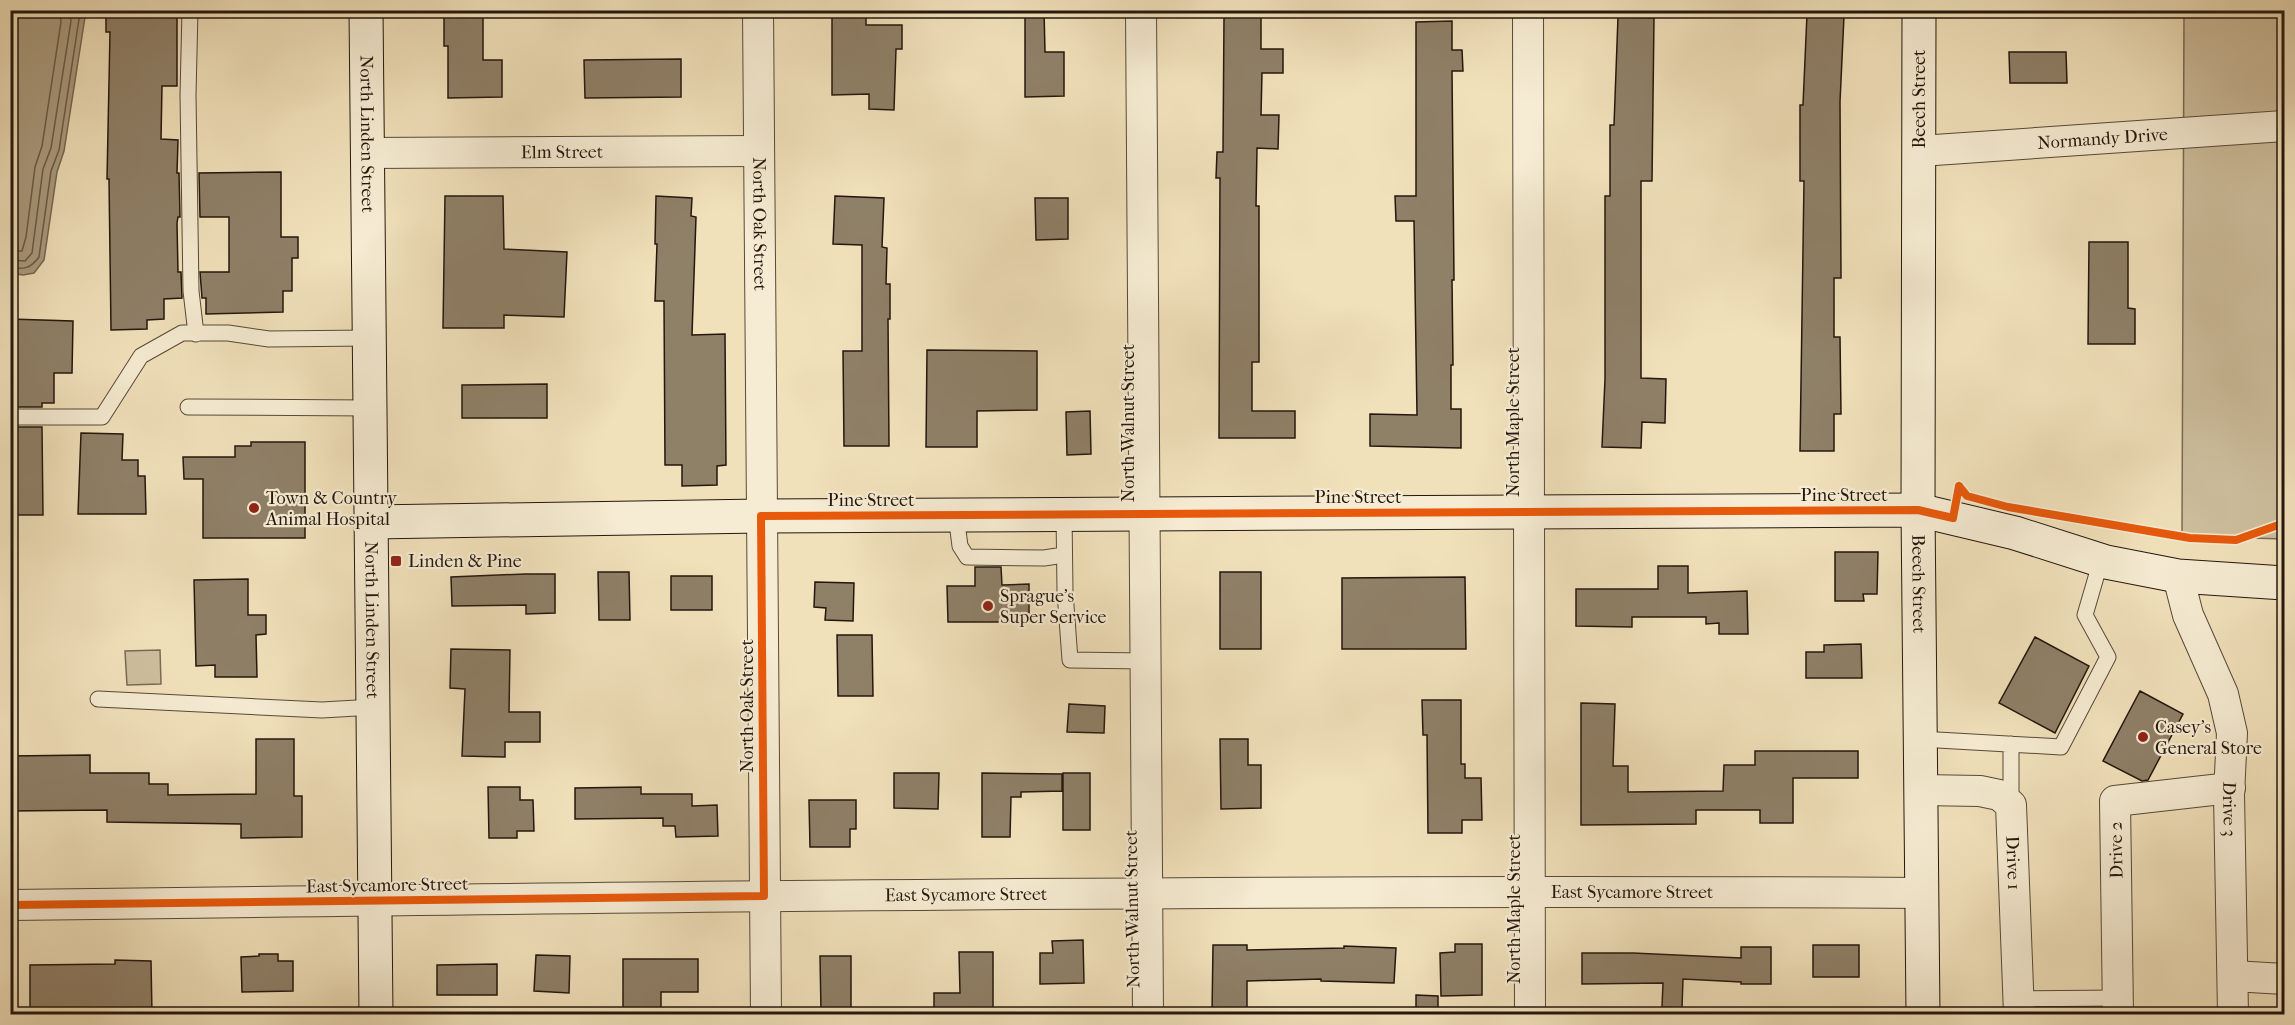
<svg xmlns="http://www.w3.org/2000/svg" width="2295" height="1025" font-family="'IM FELL French Canon',serif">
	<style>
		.green { fill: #cebf9e; stroke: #796b56; stroke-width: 1.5 }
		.water { fill: #ab9c80; stroke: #756752; stroke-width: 1.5 }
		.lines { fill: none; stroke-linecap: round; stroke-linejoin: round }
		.shore { stroke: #685a47; stroke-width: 1.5 }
		.building { fill: #8f8068; stroke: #24170e; stroke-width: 1.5 }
		.lane-casing { stroke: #574a39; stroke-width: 17 }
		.street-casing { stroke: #574a39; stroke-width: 32 }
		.secondary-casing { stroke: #24170e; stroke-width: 35 }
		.lane { stroke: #f6ecd3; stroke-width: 15 }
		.street { stroke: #f6ecd3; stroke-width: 30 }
		.secondary { stroke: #f6ecd3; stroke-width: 33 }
		.cycleway-casing { stroke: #f6ecd3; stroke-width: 11 }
		.cycleway { stroke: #e8590c; stroke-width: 8 }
		.poi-dot { fill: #8f2418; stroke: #f6ecd3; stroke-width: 2 }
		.labels { text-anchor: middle; stroke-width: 4.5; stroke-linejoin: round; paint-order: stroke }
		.street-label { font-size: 18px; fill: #24170e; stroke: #f6ecd3 }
		.poi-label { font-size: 18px; fill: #24170e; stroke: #f6ecd3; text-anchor: start }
	</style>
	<rect width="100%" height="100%" fill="#f1e1bb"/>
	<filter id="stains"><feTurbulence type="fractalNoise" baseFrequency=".00333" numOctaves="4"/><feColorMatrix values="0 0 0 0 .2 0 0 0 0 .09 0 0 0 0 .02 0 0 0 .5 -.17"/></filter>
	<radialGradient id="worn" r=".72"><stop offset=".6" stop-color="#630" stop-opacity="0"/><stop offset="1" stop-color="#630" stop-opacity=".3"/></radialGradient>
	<!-- green -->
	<path class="green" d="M2184,11H2284V539L2182,536Z
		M160,650L161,684L127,685L125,651Z"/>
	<!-- water -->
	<path class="water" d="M10,11H81L85,17L64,151L57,172L44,260L34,273L23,275L10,273Z"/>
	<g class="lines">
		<!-- shore -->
		<path class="shore" d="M10,251H22L26,237L35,167L42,146L61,22L60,10
			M10,260L25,261L32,253L43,169L51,148L71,21L69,10
			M10,268C25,269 30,269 39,257L51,171L59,150L79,19L76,10"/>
	</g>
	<!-- building -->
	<path class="building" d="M106,10H177V86H162L161,139L178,140L177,173H179L180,217H178L177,223L178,272H181L182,298L164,299V319L147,320V329L111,330L109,179H107L110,32H106Z
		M444,10H483V60H502V97L448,98V46H444Z
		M832,10H866V25H902V49H896L894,110L869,109V94L832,95Z
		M1025,10H1044L1045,52H1064V96L1025,97Z
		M1807,14L1844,16L1840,102L1841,278H1834V337H1840L1841,414H1834V451H1800L1804,181H1800V105H1803Z
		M1261,16V49H1283V73H1262L1261,115H1279L1278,149L1257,148L1256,206H1259V362H1252V411H1295V438H1219L1220,178H1216L1217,152H1223L1224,17Z
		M1618,17L1654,18L1652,181H1641V378L1666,379L1665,423L1642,422L1641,448L1602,447L1605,379V196H1610V125H1614Z
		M1452,21V50H1462L1463,71H1452L1454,280H1452L1453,365H1451V409H1461V448L1370,446V414L1417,415L1414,221H1396L1395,196H1416V22Z
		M2009,52H2066L2067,83H2010Z
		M681,59V97L585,98L584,60Z
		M281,172V237H298V258H292V291H283V312L206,314V298H202L200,272H229V217H200L199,173Z
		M445,196H503L504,249L567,252L564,317L504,315V328H443Z
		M656,196L692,198L691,216L696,217L692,335L725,334L726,465L717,466V485L682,486V465H665L664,301H655L657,244H655Z
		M835,196L884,198L882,247L887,248L886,284H890V319H888L889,446H844L843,351H862V245L833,244Z
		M1035,198H1068V239L1036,240Z
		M2089,242H2128V308L2135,309V344H2088Z
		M10,319L73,321L72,373H54V403H42V407H10Z
		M927,350L1037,351V410L977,411V447H926Z
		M547,384V418H462V385Z
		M1090,411L1091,454L1067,455L1066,412Z
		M10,427H42L43,515H10Z
		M81,433L123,434L122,460H138V476H145L146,514H78Z
		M251,442H305V538H203V479H184L183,457H235V446H251Z
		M1835,552H1878L1877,594H1863L1864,601H1835Z
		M1658,566H1688V593L1747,591L1748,634H1719V623L1706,624V617H1632V627L1576,626V589H1658Z
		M975,567H1001L1002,585L1029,584V622H948L947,586H975Z
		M598,572H629L630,620H599Z
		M1220,572H1261V649H1220Z
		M525,574H555V613L526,614V605L452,606L451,577Z
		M671,576H712V610H671Z
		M1465,577L1466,649H1342V578Z
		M248,579V615H266V634L256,635L257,677H215V665L196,666L194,580Z
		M815,582L854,583L853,621L825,620L826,608L814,607Z
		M837,635H872L873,696H838Z
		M2035,637L2089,666L2055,733L1999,703Z
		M1861,644L1862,678H1806V652H1824V645Z
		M451,649L510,650L509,712H540V742H505V757L462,756L465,689L450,688Z
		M2140,691L2183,714L2148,780L2142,781L2103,761Z
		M1422,700H1461V764H1465V778H1481L1482,820H1462V833H1428L1427,735H1423Z
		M1581,703L1615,704L1613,766H1628V792L1723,791L1724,765H1755V751H1858V778H1793V823H1760V810H1696V824L1581,825Z
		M1069,704L1105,706L1104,733L1067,732Z
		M256,739H294V796H302V837L241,838V824L107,822V810L10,811V756L90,755V773H149V784H168V795L256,794Z
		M1220,739H1248V765H1261V808L1221,809Z
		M894,773H939L938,809L894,808Z
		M982,773L1062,774V791L1021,792V797H1011L1010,837H982Z
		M1063,773H1090V830H1063Z
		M488,787H520V800H533L534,831H517V838H489Z
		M641,787V794H692V806L717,805L718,836L676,837L675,826H663V818L575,819V788Z
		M809,800H856V829H850V847H810Z
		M1083,940L1084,983L1040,984V953H1053L1052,941Z
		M1455,944H1482V995L1441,996L1440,953L1455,952Z
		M1213,945H1247V950L1344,948V946L1396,948L1394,983L1321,981V979L1247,981V1014H1212Z
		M1813,945H1859V977H1813Z
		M1741,947H1771V984H1741V982L1683,979L1682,1008L1662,1007L1663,983L1582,984V953H1633L1741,958Z
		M959,952H993V1014H934V993H960Z
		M259,954H278V961H293V991L242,992L241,957L259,956Z
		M536,955L570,956L569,993L534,991Z
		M820,956H851V1011H821Z
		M623,959H698V992H661V1014H623Z
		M115,960L151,961L152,1014H30V965L115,964Z
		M497,964V995H437V965Z
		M1416,995L1438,996V1014H1416Z"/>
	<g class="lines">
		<!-- lane casing -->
		<g class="lane-casing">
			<path id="lane" d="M190,10L188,95L191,291L196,334
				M188,407L370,408
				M10,417H102L141,356L182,333H228L269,339L369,338
				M1064,513L1065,592L1070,660L1144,661
				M956,515L960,546L967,557L1044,558L1064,555
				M98,699L322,710L374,707
				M1920,739L2061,747L2108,657L2085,615L2101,560
				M2011,805V744
				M2018,999L2117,998"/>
		</g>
		<!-- street casing -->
		<g class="street-casing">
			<g id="street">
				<path id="s1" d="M758,10L766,1014"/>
				<path d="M1141,10L1148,1014"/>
				<path d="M1528,10L1530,1014"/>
				<path id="s2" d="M1920,151L2284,126"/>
				<path id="s3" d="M366,153L759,151"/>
				<path id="s4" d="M2178,576L2188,615L2223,694L2232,733L2229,794L2233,1014"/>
				<path id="s5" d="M1921,790L1980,791L1999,795L2011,805L2019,1014"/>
				<path id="s6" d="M10,905C647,897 1285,889 1922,893"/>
				<path d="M2233,976L2284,979"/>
				<path d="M2118,1014L2115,801L2230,788"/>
			</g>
		</g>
		<!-- secondary casing -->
		<g class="secondary-casing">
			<g id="secondary">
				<path id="s7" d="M366,10L376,1014"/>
				<path id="s8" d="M1919,10L1918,510L1923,1014"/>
				<path d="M372,522L761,516L1918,510L2015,533L2106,562L2178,576L2284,583"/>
			</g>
		</g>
		<!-- lane -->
		<use href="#lane" class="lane"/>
		<!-- street -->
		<use href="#street" class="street"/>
		<!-- secondary -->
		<use href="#secondary" class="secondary"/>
		<!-- cycleway casing -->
		<g class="cycleway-casing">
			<path id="cycleway" d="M1959,486L1967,496L2008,507L2190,538L2236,540L2284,523
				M10,905L764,896L761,516L1918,510L1953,518L1959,486"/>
		</g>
		<!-- cycleway -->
		<use href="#cycleway" class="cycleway"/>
	</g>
	<!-- markers -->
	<g class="poi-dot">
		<circle cx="254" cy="508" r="6"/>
		<rect x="390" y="555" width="12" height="12" rx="3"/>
		<circle cx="988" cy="606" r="6"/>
		<circle cx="2143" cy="737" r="6"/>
	</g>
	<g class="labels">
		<!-- street labels -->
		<g class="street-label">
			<text transform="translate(1919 99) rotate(-90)" y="6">Beech Street</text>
			<text dy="6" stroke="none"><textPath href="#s7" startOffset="124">North Linden Street</textPath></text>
			<text dy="6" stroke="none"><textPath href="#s2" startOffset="183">Normandy Drive</textPath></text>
			<text dy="6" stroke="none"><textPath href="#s3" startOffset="196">Elm Street</textPath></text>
			<text dy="6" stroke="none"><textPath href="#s1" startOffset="214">North Oak Street</textPath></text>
			<text transform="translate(1513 422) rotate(-90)" y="6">North Maple Street</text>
			<text transform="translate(1128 423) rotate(-90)" y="6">North Walnut Street</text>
			<text x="1844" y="501">Pine Street</text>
			<text x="1358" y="503">Pine Street</text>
			<text x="871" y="506">Pine Street</text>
			<text dy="6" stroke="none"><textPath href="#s8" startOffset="574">Beech Street</textPath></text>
			<text dy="6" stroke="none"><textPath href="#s7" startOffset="610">North Linden Street</textPath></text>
			<text transform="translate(747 706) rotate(-90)" y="6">North Oak Street</text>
			<text dy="6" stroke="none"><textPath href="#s4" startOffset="243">Drive 3</textPath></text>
			<text transform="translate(2116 850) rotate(-91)" y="6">Drive 2</text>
			<text dy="6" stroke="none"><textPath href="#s5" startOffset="152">Drive 1</textPath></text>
			<text transform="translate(387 885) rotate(-1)" y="6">East Sycamore Street</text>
			<text dy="6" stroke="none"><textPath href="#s6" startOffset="1622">East Sycamore Street</textPath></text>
			<text dy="6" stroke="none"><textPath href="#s6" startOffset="956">East Sycamore Street</textPath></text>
			<text transform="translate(1132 909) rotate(-91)" y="6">North Walnut Street</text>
			<text transform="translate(1514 909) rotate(-90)" y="6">North Maple Street</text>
		</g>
		<!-- poi labels -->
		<g class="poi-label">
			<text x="266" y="504">Town &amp; Country<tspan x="266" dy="21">Animal Hospital</tspan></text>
			<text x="408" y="567">Linden &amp; Pine</text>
			<text x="1000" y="602">Sprague's<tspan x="1000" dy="21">Super Service</tspan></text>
			<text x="2155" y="733">Casey's<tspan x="2155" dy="21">General Store</tspan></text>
		</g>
	</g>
	<!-- margin -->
	<rect width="2295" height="1025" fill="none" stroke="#f1e1bb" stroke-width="36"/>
	<rect x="12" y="12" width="2271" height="1001" fill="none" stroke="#24170e" stroke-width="3"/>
	<rect x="18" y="18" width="2259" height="989" fill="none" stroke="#24170e" stroke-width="1.5"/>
	<rect width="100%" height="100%" filter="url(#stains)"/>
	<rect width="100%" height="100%" fill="url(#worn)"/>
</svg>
